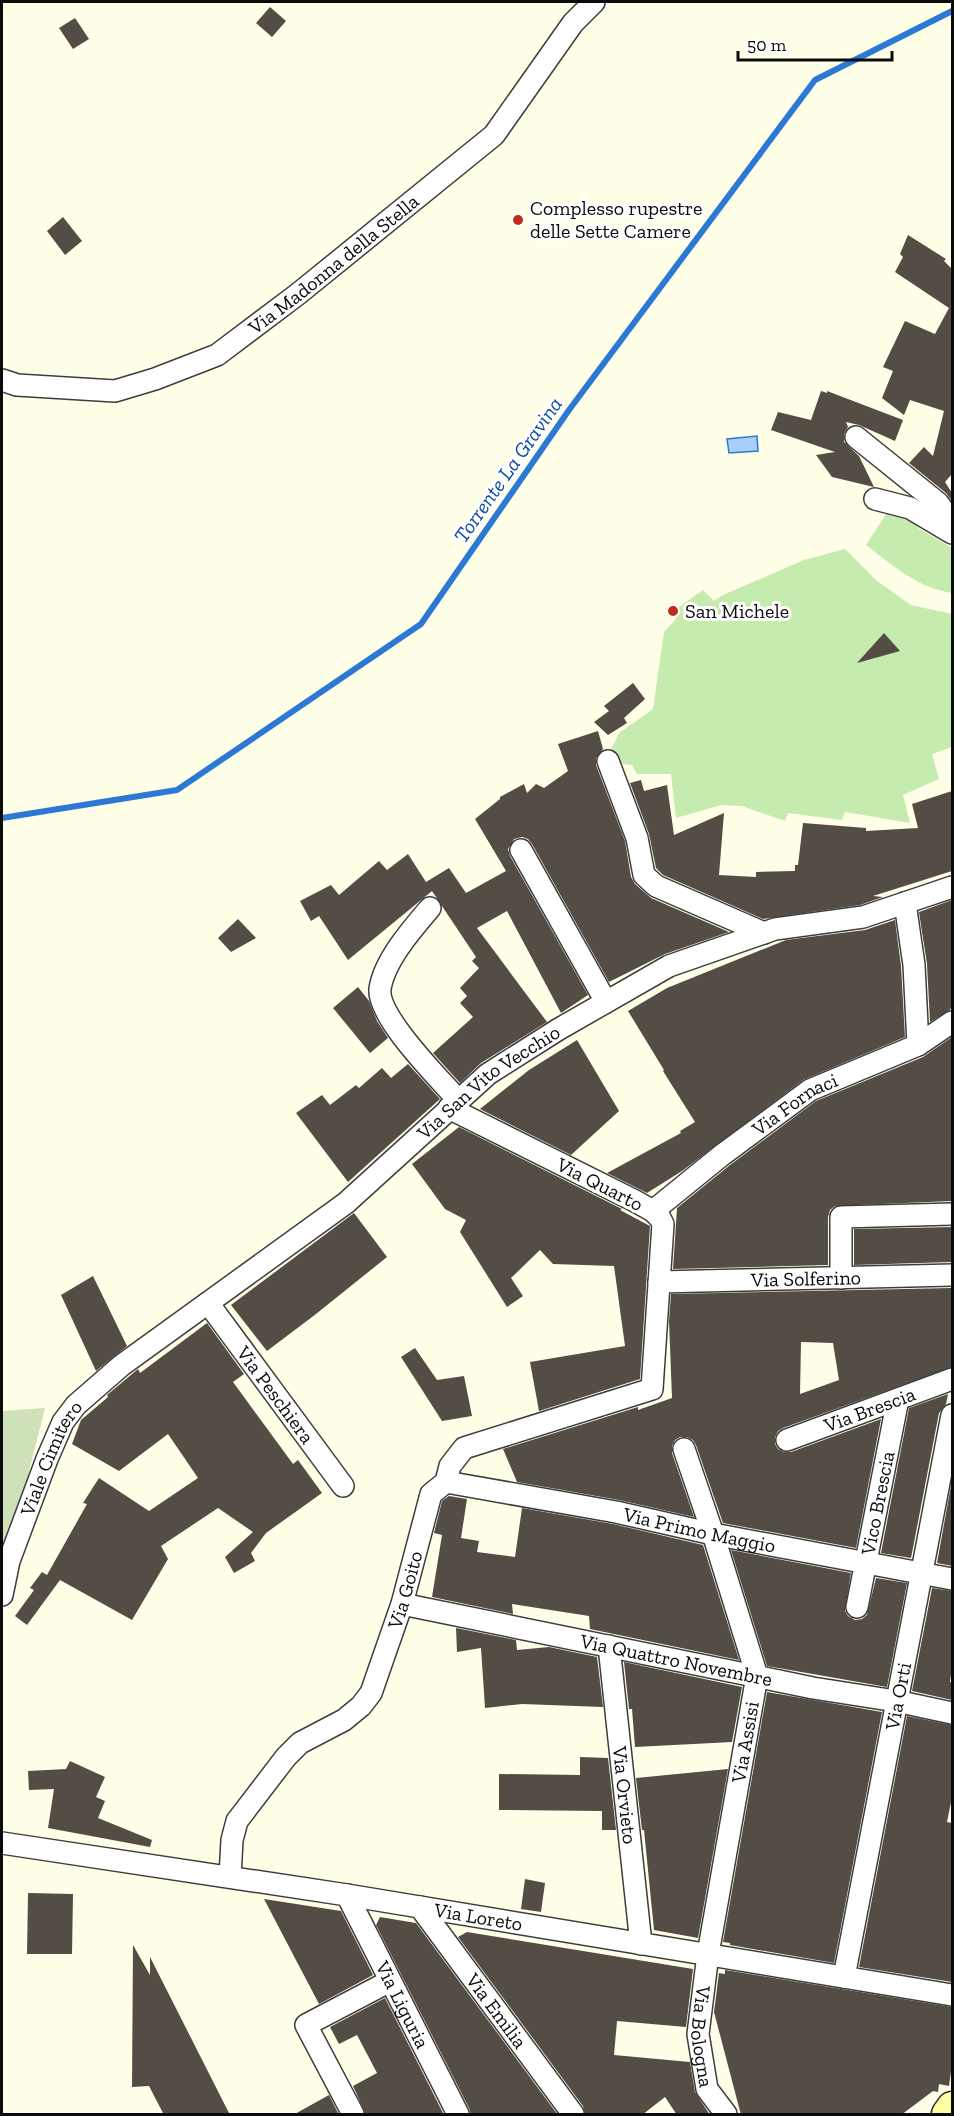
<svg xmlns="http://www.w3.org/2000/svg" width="954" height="2116" font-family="'Zilla Slab',serif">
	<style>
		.green { fill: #c6ebaf }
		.cemetery { fill: #cee1b9 }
		.water { fill: #a9d0fa; stroke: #2b79d5; stroke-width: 1.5 }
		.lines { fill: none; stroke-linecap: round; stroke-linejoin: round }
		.stream { stroke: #2b79d5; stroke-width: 6 }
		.building { fill: #534d46; fill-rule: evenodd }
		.street-casing { stroke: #3d3d3d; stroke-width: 24 }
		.secondary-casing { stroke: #2c2c2c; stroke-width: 33 }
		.street { stroke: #fff; stroke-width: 21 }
		.secondary { stroke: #fcffa2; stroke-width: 30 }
		.poi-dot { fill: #c12b1b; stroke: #fff; stroke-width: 2 }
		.labels { text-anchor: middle; stroke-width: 6; stroke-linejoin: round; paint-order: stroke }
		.poi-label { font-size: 20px; fill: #0a0a0a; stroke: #fff; text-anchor: start }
		.street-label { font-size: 20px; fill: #0a0a0a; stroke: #fff }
		.water-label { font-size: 21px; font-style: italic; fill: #0e4ca2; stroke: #fff }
	</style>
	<rect width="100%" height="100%" fill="#fffee7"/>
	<!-- green -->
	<path class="green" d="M891,512L921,523L918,528L952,548V593C916,587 895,567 866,545L886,514Z
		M845,549L877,581L911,605L952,614V747L932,754L939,779L903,795L910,823L845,812L842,820L788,813L785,821L742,806L721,805L676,818L671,774H637L632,765L615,763L611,750L619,733L653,709L664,632L676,619L673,611L703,590L714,601L723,595L804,560Z"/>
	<!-- cemetery -->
	<path class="cemetery" d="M45,1408L23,1495L2,1547V1411Z"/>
	<!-- water -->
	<path class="water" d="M757,436L758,451L729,453L727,439Z"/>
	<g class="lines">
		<!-- stream -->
		<path class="stream" d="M2,818L177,790L421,624L569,410L815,80L952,11"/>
	</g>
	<!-- building -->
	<path class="building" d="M270,7L286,21L272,37L256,23Z
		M75,18L89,39L73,49L59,28Z
		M63,217L82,241L65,255L47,231Z
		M908,235L946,259L944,261L952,269V474L945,482L952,493V501L946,493L909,463L924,447L933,456L944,411L910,400L904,415L882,398L893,371L883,367L905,321L935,334L949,308L895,272L903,257L900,254Z
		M821,391L827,393V391L903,420L895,441L859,425L846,422L848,427L844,434V442L859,456L874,487L832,477L816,455L835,452L771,430L778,412L811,420Z
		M884,633L900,651L857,663Z
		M633,683L645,699L624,718L627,723L608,735L594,722L609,711L604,706Z
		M598,731L603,749L596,758V765L625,841L631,877L635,884L651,898L729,932L665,954L609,982L532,844L528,839L522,837L514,839L508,849L510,856L588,995L561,1013L507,911L477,928L547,1022L481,1063L460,1083L433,1053L473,1017L460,1003L467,996L460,988L479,968L472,961L476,957L432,891L348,960L319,916L311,921L300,901L331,885L339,895L379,861L387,870L408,854L426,882L449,868L466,893L506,871L475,819L500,799V797L524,784L527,793L536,784L544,788L568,771L558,744Z
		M641,780L644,791L667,785L674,835L724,813L719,875L756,877V872L795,871V865H798L803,823L866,828V831L918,828L912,804L952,791V871L873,896L883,897L860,905L763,919L663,875L656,868L649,834L630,783Z
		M952,900V1004L950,1010L930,1022L927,964L919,912Z
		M238,919L256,938L231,952L218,938Z
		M895,920L901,966L905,1037L803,1080L682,1171L647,1193L607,1173L681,1133L680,1131L695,1122L663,1071L664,1070L628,1011L667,988L786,940L865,930Z
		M358,987L369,1001L377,1021L388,1038L370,1053L333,1008Z
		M952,1037V1201L835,1206L830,1210L828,1217V1265L673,1269L677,1208L730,1165L816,1101L923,1057Z
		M577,1040L619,1111L571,1155L480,1109L529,1070Z
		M408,1064L440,1099L348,1182L296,1113L322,1095L330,1105L356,1085L359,1088L382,1068L391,1078Z
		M459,1127L622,1209L620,1210L650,1226L640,1379L539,1411L530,1362L625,1346L614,1266L553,1264L540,1250L511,1278L523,1296L507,1307L460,1232L466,1220L445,1209L412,1164Z
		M354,1213L387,1257L316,1314L267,1351L231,1305Z
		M952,1227V1262L854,1265V1229Z
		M93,1276L127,1346L96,1371L61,1295Z
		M952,1288V1367L783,1428L778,1431L775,1437V1444L778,1449L784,1452H791L881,1419L856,1548L723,1523L696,1445L693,1440L687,1437H680L675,1440L672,1446V1453L694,1517L619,1500L517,1482L503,1449L638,1407V1410L672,1398L669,1321L671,1294ZM801,1342L833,1343L839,1380L800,1394Z
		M207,1323L244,1374L233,1382L293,1464L298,1460L322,1493L266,1533L251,1553L255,1561L234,1573L225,1557L253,1532L218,1508L161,1546L168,1559L132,1620L60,1580L27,1625L15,1616L34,1590L30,1588L42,1572L47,1575L87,1504L83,1503L99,1478L149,1511L198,1478L168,1434L119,1471L72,1444L81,1420L108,1397L107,1395L138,1369L140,1373Z
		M415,1348L437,1380L464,1376L472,1416L442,1421L401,1357Z
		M948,1394L946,1404L939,1413L911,1558L881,1553L909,1408Z
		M952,1480V1566L937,1563Z
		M449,1496L467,1499L461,1538L479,1541L477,1552L515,1557L522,1508L613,1524L703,1545L739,1660L590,1629L589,1616L512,1604L513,1614L432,1597L442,1535L434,1533L442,1501Z
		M731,1550L851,1573L845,1611L848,1616L855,1620L862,1619L867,1615L876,1578L907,1583L887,1687L767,1666Z
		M932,1588L952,1591V1666L950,1682L952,1683V1700L912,1691Z
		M456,1628L516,1640L517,1650L549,1647L597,1657L603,1707L522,1704L485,1708L481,1648L457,1652Z
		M624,1662L742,1687L732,1742L635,1747L632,1709H629Z
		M767,1692L882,1712L834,1963L730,1945V1943L723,1942Z
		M907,1716L952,1725V1797L947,1822L952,1823V1982L859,1967Z
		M580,1757L608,1758L616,1830H602V1811L499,1810V1774L580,1775Z
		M70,1761L105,1777L96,1797L105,1801L98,1818L152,1840L150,1847L48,1828L54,1789L29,1790L28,1771L66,1769Z
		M728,1769L698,1938L654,1930L644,1830H642L636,1778Z
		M525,1879L545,1883L541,1912L521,1909Z
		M28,1893L73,1894L72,1954H27Z
		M264,1899L341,1911L373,1975L319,2004Z
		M380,1917L416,1923L558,2115H471L469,2108L376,1925Z
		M467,1932L693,1969L686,2027L617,2021L614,2055L690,2062L695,2092L710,2115H677L665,2097L642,2115H585L583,2106L458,1937Z
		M133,1945L150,1975V1957L230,2115H164L149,2086L132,2087Z
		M725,1970L952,2007V2064L949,2086L939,2084L938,2092L933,2091L901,2115H741L714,2012L719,1973L725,1974Z
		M385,1998L444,2115H366L353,2086L377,2073L357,2035L339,2044L330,2027Z
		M329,2095L339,2115H293Z"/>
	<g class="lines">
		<!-- street casing -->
		<g class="street-casing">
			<g id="street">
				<path id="s1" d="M2,380L17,385L115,391L155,379L217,355L298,294L494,135L573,23L594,2"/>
				<path d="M856,437L938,503L952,523"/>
				<path d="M875,499L910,508L952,533"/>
				<path d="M608,761L637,838L644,875L656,886L764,933"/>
				<path d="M521,850L606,1002"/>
				<path d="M905,903L914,965L918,1045"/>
				<path d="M430,908C412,929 384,961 380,989C377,1017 439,1078 458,1100"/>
				<path id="s2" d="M653,1211L722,1155L810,1090L918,1045L952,1022"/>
				<path d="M841,1278V1217L952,1214"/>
				<path id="s3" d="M659,1282L952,1275"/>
				<path id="s4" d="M208,1303L343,1486"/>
				<path id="s5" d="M787,1440L952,1379"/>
				<path id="s6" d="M684,1449L713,1534L757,1676L708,1954L698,2034L707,2089L726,2114"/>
				<path id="s7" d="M446,1482L616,1512L713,1534L952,1579"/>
				<path id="s8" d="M2,1595L9,1561L47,1459L63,1422L76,1405L122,1365L346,1203L488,1074L559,1029L669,966L775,929L863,917L952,887"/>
				<path id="s9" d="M402,1604L813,1688L896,1701L952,1713"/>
				<path id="s10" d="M857,1607L898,1399"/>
				<path id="s11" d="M609,1646L641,1944"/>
				<path id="s12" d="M2,1843L347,1895L952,1995"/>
				<path id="s13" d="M230,1877L232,1840L237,1821L286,1757L300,1743L344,1720L361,1706L371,1693L402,1604L431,1494L446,1482L450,1466L464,1448L652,1389L663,1224L660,1218L653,1211L635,1201L449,1108"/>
				<path id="s14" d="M347,1895L458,2114"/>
				<path id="s15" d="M420,1907L573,2114"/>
				<path id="s16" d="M844,1977L952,1415"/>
				<path d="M353,2114L306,2025L390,1981"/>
			</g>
		</g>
		<!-- secondary casing -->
		<g class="secondary-casing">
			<path id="secondary" d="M947,2114L952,2107"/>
		</g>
		<!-- street -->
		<use href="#street" class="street"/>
		<!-- secondary -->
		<use href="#secondary" class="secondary"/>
	</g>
	<!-- markers -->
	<g class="poi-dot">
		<circle cx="518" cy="220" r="6"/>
		<circle cx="673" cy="611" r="6"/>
	</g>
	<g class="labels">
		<!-- poi labels -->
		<g class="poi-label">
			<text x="530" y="215">Complesso rupestre<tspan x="530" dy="23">delle Sette Camere</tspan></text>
			<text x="685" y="618">San Michele</text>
		</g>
		<!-- street labels -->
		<g class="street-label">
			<text dy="7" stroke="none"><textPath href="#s1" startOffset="370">Via Madonna della Stella</textPath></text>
			<text dy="7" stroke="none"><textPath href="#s8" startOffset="730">Via San Vito Vecchio</textPath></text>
			<text dy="7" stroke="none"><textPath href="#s2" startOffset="178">Via Fornaci</textPath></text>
			<text transform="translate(600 1184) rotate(27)" y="7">Via Quarto</text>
			<text dy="7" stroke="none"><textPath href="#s3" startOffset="147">Via Solferino</textPath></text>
			<text dy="7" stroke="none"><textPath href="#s4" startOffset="114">Via Peschiera</textPath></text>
			<text dy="7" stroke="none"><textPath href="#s5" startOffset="88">Via Brescia</textPath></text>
			<text dy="7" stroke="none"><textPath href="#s8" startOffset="146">Viale Cimitero</textPath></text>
			<text dy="7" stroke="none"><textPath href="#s10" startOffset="106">Vico Brescia</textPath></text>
			<text dy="7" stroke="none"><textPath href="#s7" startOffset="258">Via Primo Maggio</textPath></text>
			<text dy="7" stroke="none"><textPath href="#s13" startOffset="354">Via Goito</textPath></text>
			<text dy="7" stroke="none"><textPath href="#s9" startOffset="280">Via Quattro Novembre</textPath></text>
			<text dy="7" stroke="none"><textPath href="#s16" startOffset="286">Via Orti</textPath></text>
			<text transform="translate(745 1742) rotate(-80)" y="7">Via Assisi</text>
			<text dy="7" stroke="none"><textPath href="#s11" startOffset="150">Via Orvieto</textPath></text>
			<text dy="7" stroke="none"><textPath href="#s12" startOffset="482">Via Loreto</textPath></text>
			<text dy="7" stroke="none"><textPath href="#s14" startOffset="123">Via Liguria</textPath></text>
			<text dy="7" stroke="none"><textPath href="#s15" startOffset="129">Via Emilia</textPath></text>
			<text dy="7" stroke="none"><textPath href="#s6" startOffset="604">Via Bologna</textPath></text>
		</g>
		<!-- water labels -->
		<g class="water-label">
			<text transform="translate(508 470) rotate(-55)" y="7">Torrente La Gravina</text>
		</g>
	</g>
	<!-- border -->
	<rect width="954" height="2116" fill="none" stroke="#0a0a0a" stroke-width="6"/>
	<!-- scale -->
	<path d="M738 51v9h154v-9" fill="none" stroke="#0a0a0a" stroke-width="3"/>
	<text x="747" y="51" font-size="18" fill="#0a0a0a" stroke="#ffffff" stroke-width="4.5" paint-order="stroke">50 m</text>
</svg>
